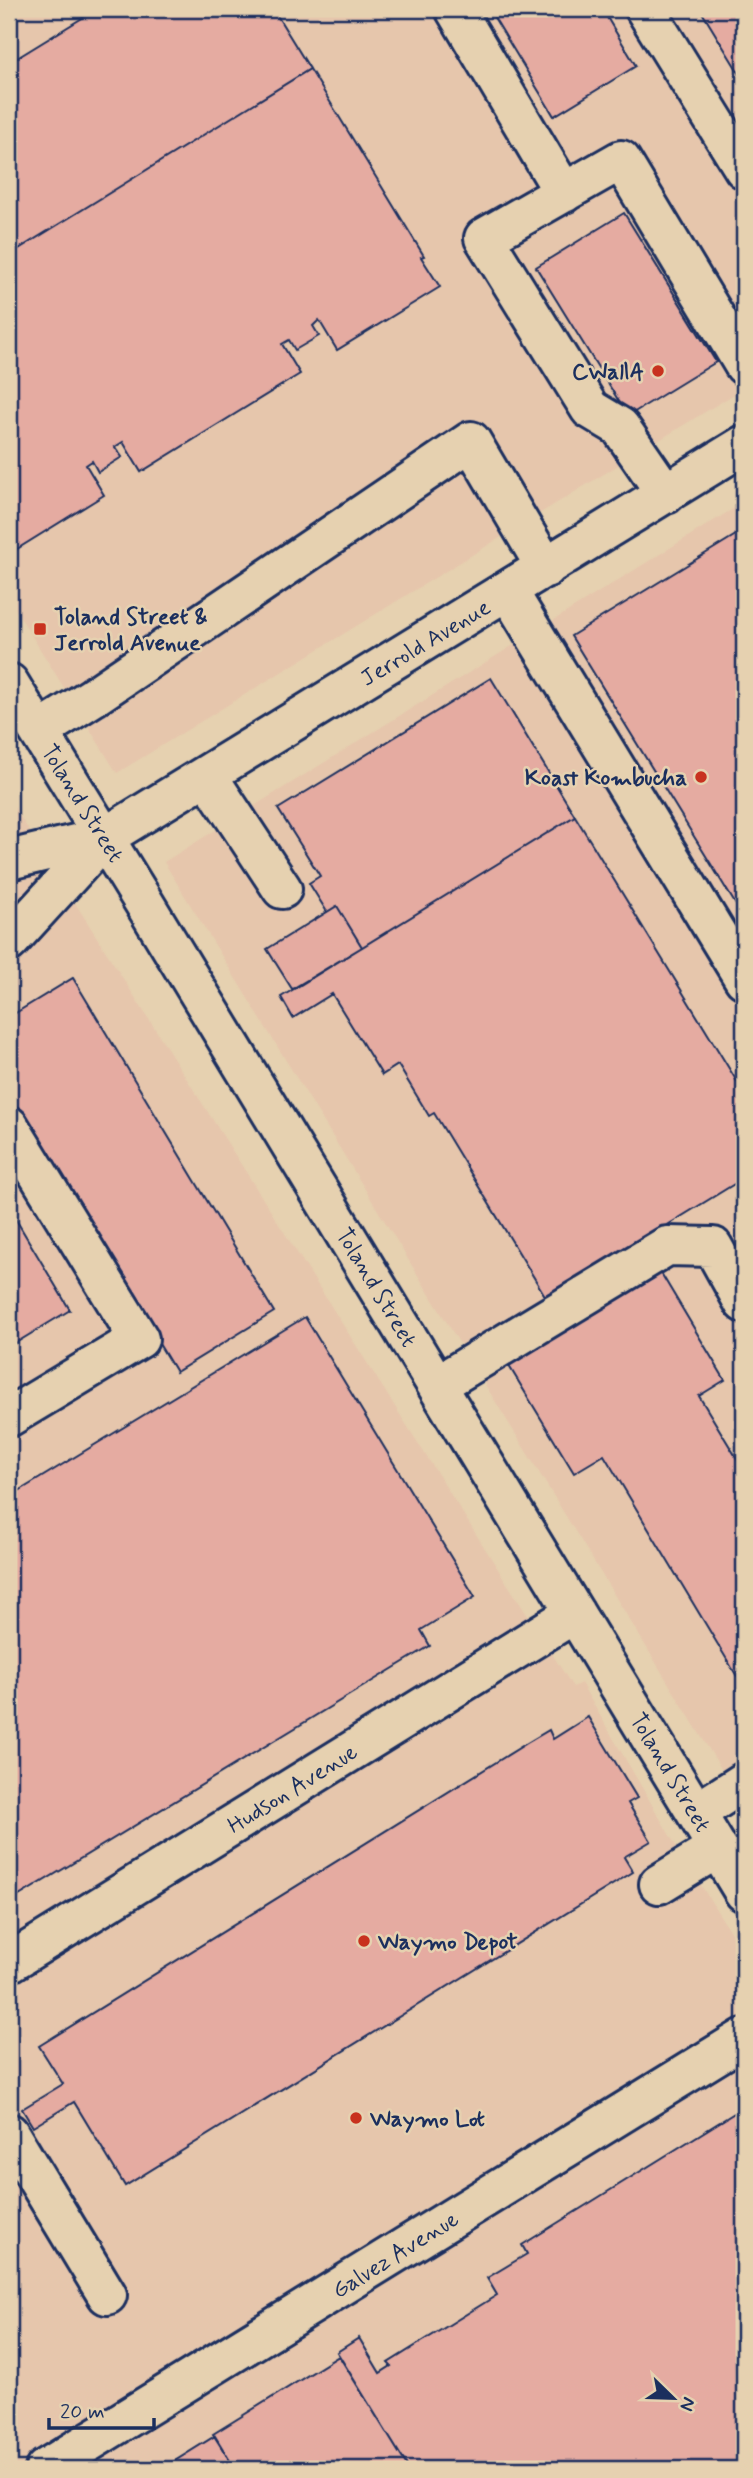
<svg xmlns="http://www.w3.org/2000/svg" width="753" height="2478" font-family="Mynerve,sans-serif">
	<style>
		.built { fill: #e6c6ac }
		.building { fill: #e5aba1; stroke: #1b2f5e; stroke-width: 2 }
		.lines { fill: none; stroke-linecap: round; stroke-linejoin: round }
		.minor-casing { stroke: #1b2f5e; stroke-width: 44 }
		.minor { stroke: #e6d1b0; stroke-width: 38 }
		.poi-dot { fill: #c8321e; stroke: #e6d1b0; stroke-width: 2.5 }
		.labels { text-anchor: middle; stroke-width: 5; stroke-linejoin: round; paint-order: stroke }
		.poi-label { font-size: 23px; font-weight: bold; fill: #1b2f5e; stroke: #e6d1b0; text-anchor: start }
		.street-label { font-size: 23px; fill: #1b2f5e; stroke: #e6d1b0 }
	</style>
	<rect width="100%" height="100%" fill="#e6d1b0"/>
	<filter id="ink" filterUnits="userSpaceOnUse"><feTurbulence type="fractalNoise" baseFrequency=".0143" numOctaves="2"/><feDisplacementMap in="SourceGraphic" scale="14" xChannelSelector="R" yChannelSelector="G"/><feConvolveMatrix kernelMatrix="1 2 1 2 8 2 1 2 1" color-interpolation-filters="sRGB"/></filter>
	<g filter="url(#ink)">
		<!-- built -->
		<path class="built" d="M9,9H744V388L117,773L9,599Z
			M744,502V1806L164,862Z
			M9,799L573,1687L581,1683L672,1839L744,1954V2469H9Z"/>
		<!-- building -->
		<path class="building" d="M97,9H273L310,69L9,255V63Z
			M489,9H602L636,66L554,116Z
			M700,9H744V81Z
			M310,69L424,256L421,257L440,287L337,350L319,320L313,326L319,336L295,350L289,340L282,344L300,374L141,472L123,442L115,447L122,457L98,472L92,461L86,465L104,495L9,554V255Z
			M624,213L716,362L628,416L536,267Z
			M744,530V918L571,636Z
			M491,678L575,816L362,947L337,906L327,912L309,883L320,876L278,809Z
			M575,816L744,1093V1178L547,1299L434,1113L429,1116L398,1065L382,1075L332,994L293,1018L281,997Z
			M337,906L362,947L292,989L267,949Z
			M73,978L274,1312L176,1372L9,1095V1017Z
			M9,1208L70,1310L9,1347Z
			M658,1268L725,1380L699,1396L744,1470V1688L604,1455L574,1473L506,1361Z
			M305,1317L475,1597L421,1630L430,1646L9,1902V1497Z
			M588,1717L637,1798L628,1803L651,1841L624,1857L633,1872L125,2186L74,2102L33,2127L22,2109L63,2084L39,2046L527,1743L549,1730L553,1739Z
			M744,2107V2469H409L337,2352L359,2338L380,2373L391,2366L388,2363L497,2295L487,2278L527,2254L522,2245Z
			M339,2356L409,2469H235L213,2434Z
			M215,2436L235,2469H162Z"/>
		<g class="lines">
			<!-- minor casing -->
			<g class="minor-casing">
				<path id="minor" d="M455,9L564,193
					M645,9L744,169
					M666,494L620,427L590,409L484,238L621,160L744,365
					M508,591L744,979
					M9,683L143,901L744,1892
					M39,731L93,697L471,441L546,568
					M207,775L282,889
					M9,860L105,837
					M9,942L105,837L744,445
					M9,1126L139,1339L9,1417
					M437,1385L667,1246L713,1247L744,1303
					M696,1813L744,1782
					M659,1884L718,1848
					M9,1963L575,1613
					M9,2133L107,2295
					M45,2469L744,2038"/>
			</g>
			<!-- minor -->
			<use href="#minor" class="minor"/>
		</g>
	</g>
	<!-- markers -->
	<g class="poi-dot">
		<circle cx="658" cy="371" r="7"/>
		<rect x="33" y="622" width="14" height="14" rx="3.5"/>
		<circle cx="701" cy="777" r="7"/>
		<circle cx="364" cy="1941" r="7"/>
		<circle cx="356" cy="2118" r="7"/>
	</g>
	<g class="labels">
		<!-- poi labels -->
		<g class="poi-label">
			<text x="644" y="379" text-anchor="end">CWallA</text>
			<text x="54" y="624">Toland Street &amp;<tspan x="54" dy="26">Jerrold Avenue</tspan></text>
			<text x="687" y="785" text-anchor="end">Koast Kombucha</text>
			<text x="378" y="1949">Waymo Depot</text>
			<text x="370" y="2126">Waymo Lot</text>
		</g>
		<!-- street labels -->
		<g class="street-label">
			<text transform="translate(425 642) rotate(-31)" y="8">Jerrold Avenue</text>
			<text transform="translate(83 803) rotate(58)" y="8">Toland Street</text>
			<text transform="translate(377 1287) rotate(59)" y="8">Toland Street</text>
			<text transform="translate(671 1772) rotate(59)" y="8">Toland Street</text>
			<text transform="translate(292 1788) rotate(-32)" y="8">Hudson Avenue</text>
			<text transform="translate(395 2254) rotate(-32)" y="8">Galvez Avenue</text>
		</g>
	</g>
	<!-- margin -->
	<rect width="753" height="2478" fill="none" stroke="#e6d1b0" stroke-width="35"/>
	<rect x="18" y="18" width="718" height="2443" fill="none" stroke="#1b2f5e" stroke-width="2.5" filter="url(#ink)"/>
	<!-- north arrow -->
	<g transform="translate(673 2398) rotate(113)" stroke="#e6d1b0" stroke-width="5" paint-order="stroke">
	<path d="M0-5L12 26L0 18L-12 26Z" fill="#1b2f5e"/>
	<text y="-10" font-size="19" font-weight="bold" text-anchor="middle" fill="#1b2f5e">N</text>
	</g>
	<!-- scale -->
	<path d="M49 2418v10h105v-10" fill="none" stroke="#1b2f5e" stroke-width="3.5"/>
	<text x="60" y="2418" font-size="21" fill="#1b2f5e" stroke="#e6d1b0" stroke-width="5" paint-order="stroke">20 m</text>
</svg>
